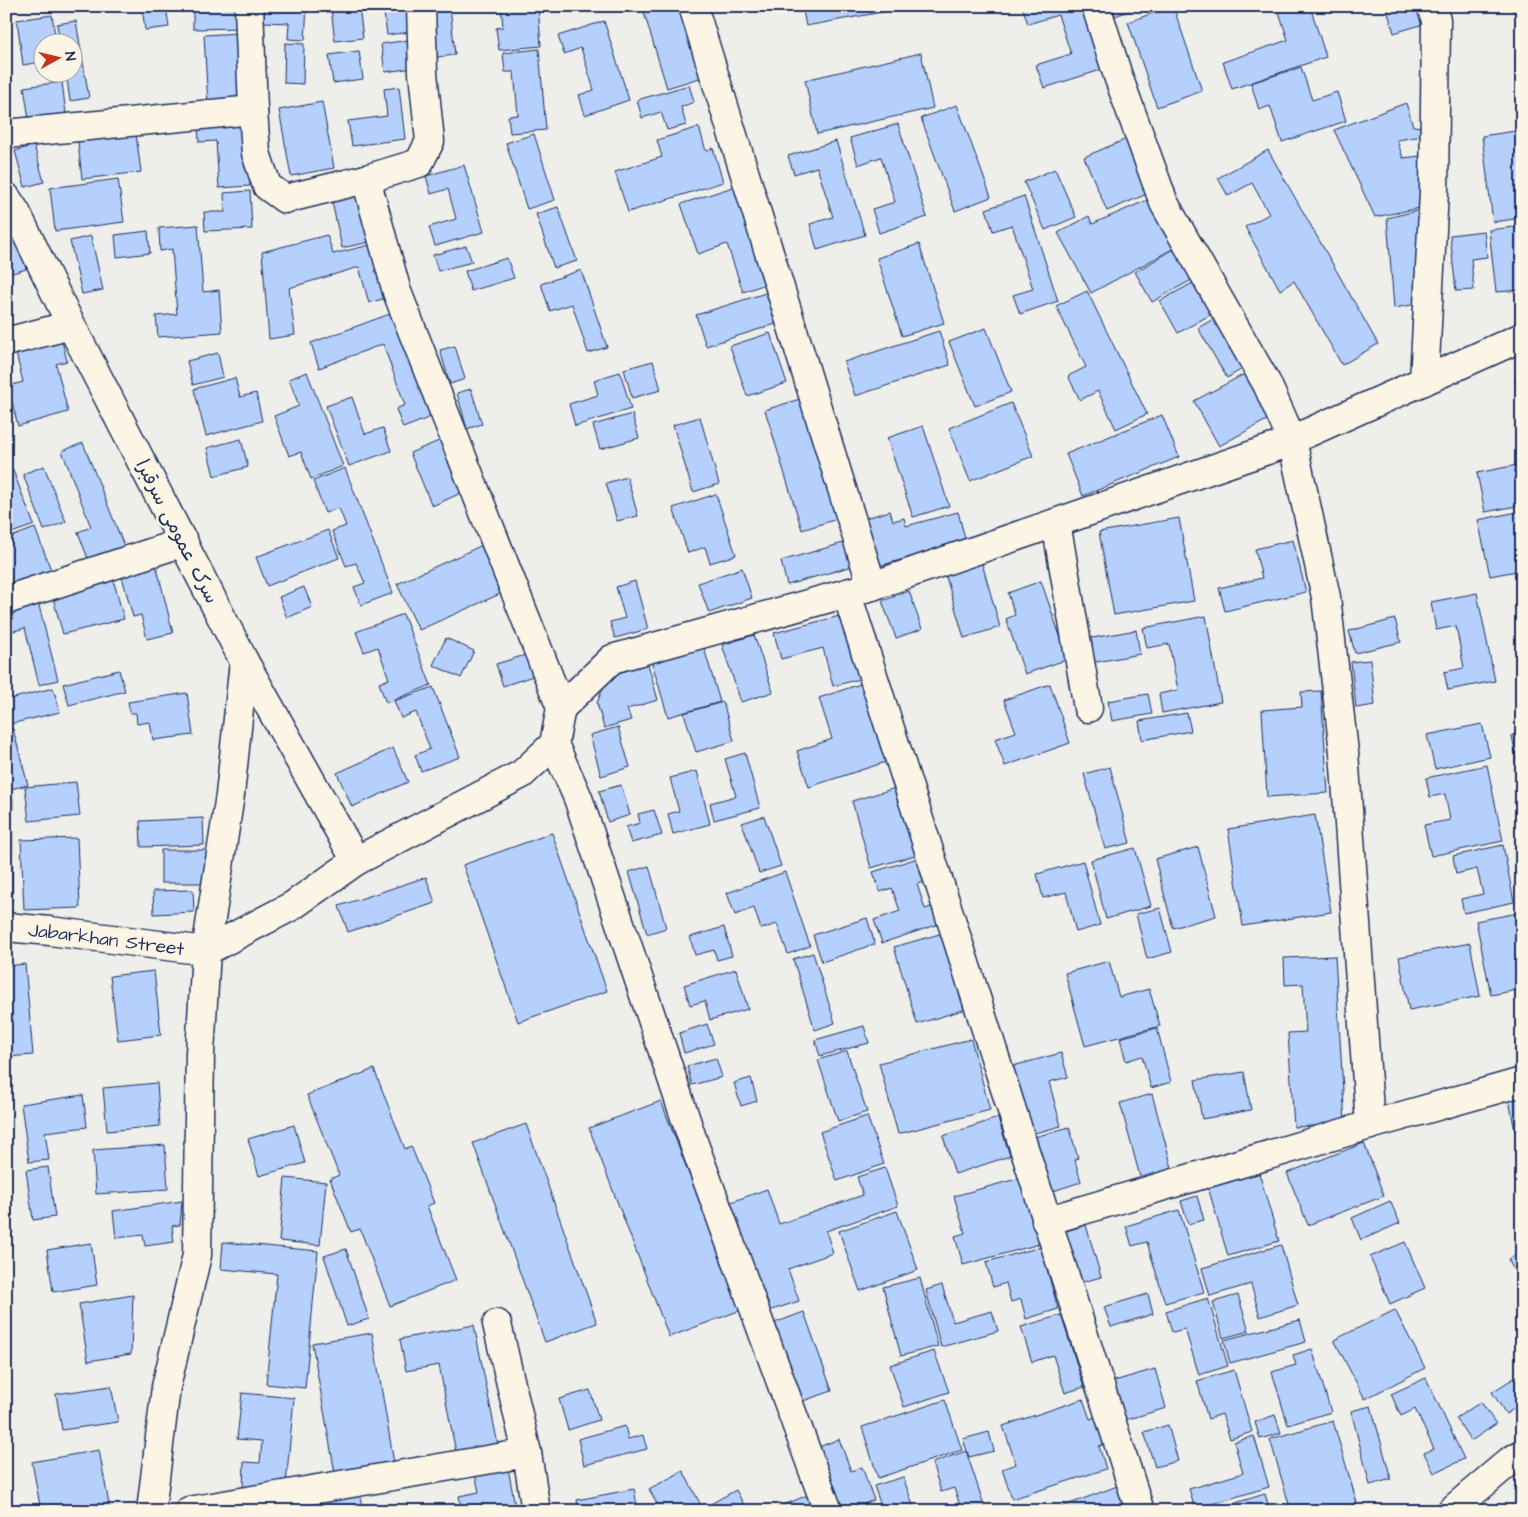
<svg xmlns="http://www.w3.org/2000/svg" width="1528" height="1517" font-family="'Architects Daughter','Playpen Sans Arabic',sans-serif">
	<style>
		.building { fill: #b6d0fd; stroke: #1b2f5e }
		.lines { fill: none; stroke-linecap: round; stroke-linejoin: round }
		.street-casing { stroke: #1b2f5e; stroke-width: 31 }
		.street { stroke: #fcf5e5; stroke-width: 28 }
		.labels { text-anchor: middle; stroke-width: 5; stroke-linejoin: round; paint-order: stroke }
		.street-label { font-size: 19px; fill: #1b2f5e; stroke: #fcf5e5 }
	</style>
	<rect width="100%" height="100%" fill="#eeeeea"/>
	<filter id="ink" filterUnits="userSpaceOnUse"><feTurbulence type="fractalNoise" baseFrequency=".02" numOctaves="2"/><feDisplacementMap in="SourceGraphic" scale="10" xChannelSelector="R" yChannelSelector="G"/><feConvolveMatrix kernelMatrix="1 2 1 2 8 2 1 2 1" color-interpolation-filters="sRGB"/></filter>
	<g filter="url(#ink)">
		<!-- building -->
		<path class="building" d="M142,6H166L169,27L145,30Z
			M193,6H240V28L193,29Z
			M265,6H307L305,40L288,39L289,23L264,22Z
			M351,6H359L363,38L335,41L331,9Z
			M383,6H408L411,32L387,35Z
			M423,6H450L455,55L429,58Z
			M501,6H538L541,46L499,50L496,28L503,27Z
			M622,6H640L624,11Z
			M642,6H684L706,76L667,88Z
			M802,6H915L806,26Z
			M1022,6H1087L1107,68L1044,88L1036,65L1071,54L1058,15L1028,24Z
			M1112,6H1142L1115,16Z
			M1173,6L1202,91L1157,107L1128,22Z
			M1277,6H1310L1326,57L1232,89L1223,62L1288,40Z
			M1386,6H1422L1427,23L1394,33Z
			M1512,6H1522V11L1513,12Z
			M52,15L56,42H42V62L23,65L17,20Z
			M76,21L89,98L70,101L66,72H72V42H60L57,24Z
			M604,21L629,100L585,115L579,95L594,90L581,48L564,54L558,36Z
			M240,33L244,103L208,105L204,35Z
			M409,40L413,68L385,72L381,44Z
			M285,43L304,44L303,84L284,83Z
			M539,49L546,130L510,133L508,116L518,115L514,72H505L503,53Z
			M359,51L363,79L333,83L329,55Z
			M921,53L933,108L817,134L805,80Z
			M1301,67L1312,100L1337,92L1346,121L1282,142L1270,106L1259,110L1251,83Z
			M62,82L66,114L29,119L24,87Z
			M689,85L694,102L681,107L686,125L667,130L661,112L642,118L637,100Z
			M399,87L405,139L352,146L348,121L387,116L384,89Z
			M322,102L334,168L291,176L279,110Z
			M1406,103L1413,126L1423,127V136L1397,140L1403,158L1421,156L1420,208L1375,217L1334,130Z
			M957,105L991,197L955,211L921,118Z
			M246,122L250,186L219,188L216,141L199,142L198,125Z
			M898,124L927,217L879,233L872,209L895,202L881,157L858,165L850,138Z
			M135,127L141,172L82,179L77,134Z
			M699,127L706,151L713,148L723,182L628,212L615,172L662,157L657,140Z
			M1522,130V218L1493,222L1482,136Z
			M534,134L555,200L527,209L506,143Z
			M1131,137L1154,191L1107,211L1084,157Z
			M836,141L865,235L817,250L810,224L833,217L817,167L794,174L788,156Z
			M34,145L44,182L25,187L15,151Z
			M1268,150L1378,344L1342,365L1294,281L1280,290L1245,227L1269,214L1252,183L1228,196L1218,178Z
			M464,165L484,232L435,246L429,227L456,219L448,189L431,194L426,176Z
			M1055,169L1076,217L1045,230L1024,182Z
			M118,179L124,222L55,231L50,188Z
			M739,185L771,282L743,292L727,244L698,254L681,204Z
			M250,191L252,229L205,231L204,212H225L224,193Z
			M363,194L374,241L342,248L332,202Z
			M1024,196L1058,301L1020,314L1013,295L1033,289L1012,225L993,231L986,209Z
			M1152,198L1178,246L1091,293L1058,233L1089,216L1092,224Z
			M558,207L577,261L554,268L536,214Z
			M1420,210L1418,304L1394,308L1387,218Z
			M12,216L26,269L6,275V217Z
			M198,225L203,292L219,290L222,332L158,337L156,316L177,314L172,249L160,251L159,228Z
			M1522,226V290L1496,292L1489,230Z
			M148,231L150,253L117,257L115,235Z
			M1484,231L1487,257L1471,259L1474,290L1456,291L1450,235Z
			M327,235L333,254L378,243L392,296L369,303L359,267L289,288L295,335L269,339L262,252Z
			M91,236L103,290L82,294L70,241Z
			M919,244L944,323L902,336L877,258Z
			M466,246L472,262L438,271L433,255Z
			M1178,247L1195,278L1152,302L1135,272Z
			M507,258L514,278L471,291L465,271Z
			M581,270L607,347L588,353L572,304L550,311L541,284Z
			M1200,279L1217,311L1178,333L1160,301Z
			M772,291L782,322L706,346L696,315Z
			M1087,291L1147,414L1116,429L1098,391L1080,400L1068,376L1086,367L1056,306Z
			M398,311L436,415L403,428L396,409L405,405L383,344L319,368L311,343Z
			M1220,315L1249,365L1227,378L1198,328Z
			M986,328L1011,392L975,406L949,342Z
			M939,331L950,365L855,396L844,362Z
			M770,333L787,383L747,396L730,346Z
			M62,341L67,361L56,364L68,412L18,426L8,386L23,382L16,353Z
			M455,346L465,379L450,384L440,350Z
			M218,353L223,377L193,385L187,361Z
			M653,361L661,390L632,398L624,369Z
			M1250,371L1274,416L1219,446L1194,401Z
			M307,372L343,466L311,479L301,452L289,456L274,416L299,406L289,379Z
			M620,372L631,409L575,426L569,404L598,395L594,380Z
			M235,378L240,397L256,393L262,421L206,436L194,389Z
			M1522,379V423L1515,380Z
			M471,389L482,424L467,429L457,393Z
			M352,397L365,434L383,428L391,451L349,466L326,406Z
			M803,398L840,518L802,530L765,410Z
			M1011,403L1033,456L970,481L949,428Z
			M632,414L639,438L600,449L593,425Z
			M1162,415L1179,457L1083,496L1066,454Z
			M700,417L719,484L693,492L673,425Z
			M923,426L949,506L913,517L887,438Z
			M446,438L468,490L432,506L410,453Z
			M241,439L248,467L214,476L207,448Z
			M83,443L126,551L90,564L78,532L91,527L62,451Z
			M1522,464V505L1485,512L1477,473Z
			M44,466L66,522L44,530L23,474Z
			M12,468L34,525L6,535V470Z
			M345,468L393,593L361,605L354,587L365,583L356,563L346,566L332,531L346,526L339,508L325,513L313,481Z
			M627,477L638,516L617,521L606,483Z
			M716,494L736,555L710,563L705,547L688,553L673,508Z
			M890,511L893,521L904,518L906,526L958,512L966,542L875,567L862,519Z
			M1522,511V570L1490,576L1478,520Z
			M1179,518L1194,601L1114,615L1099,532Z
			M35,528L51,570L6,588V539Z
			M328,530L339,558L267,586L256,557Z
			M1293,540L1306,592L1225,611L1219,588L1262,578L1255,549Z
			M850,541L856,565L787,585L781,561Z
			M487,543L509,590L419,630L397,584Z
			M981,560L1000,627L964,638L944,570Z
			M156,564L173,633L147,639L141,615L133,617L121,573Z
			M742,568L752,598L709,613L698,583Z
			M112,575L124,619L63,634L51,591Z
			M635,581L648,629L615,638L610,622L625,618L616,587Z
			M1041,581L1068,659L1025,674L1006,619L1015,615L1008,593Z
			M304,587L312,607L287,618L279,597Z
			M909,591L922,629L896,638L882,601Z
			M1477,593L1495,681L1448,690L1444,672L1464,668L1456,626L1436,630L1431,602Z
			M38,602L58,680L39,685L25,628L6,633V610Z
			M403,614L431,685L386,703L379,683L389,679L378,647L364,652L356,632Z
			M847,614L864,678L833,686L823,648L781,659L774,633Z
			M1206,616L1221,702L1162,713L1159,694L1178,690L1169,644L1147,648L1143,628Z
			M1395,619L1401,642L1355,653L1349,631Z
			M1136,630L1140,654L1091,663L1087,639Z
			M754,635L773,692L741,702L722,645Z
			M446,638L474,651L461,678L433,665Z
			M704,648L720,702L668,717L652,663Z
			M532,653L539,674L503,686L496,664Z
			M1370,660L1375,705L1356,708L1351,662Z
			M648,664L658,700L627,709L631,720L604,728L597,703L608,676Z
			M119,670L125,691L69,705L63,684Z
			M869,681L895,759L809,787L797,751L832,739L819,698Z
			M1050,684L1070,743L1005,766L995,739L1016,732L1004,700Z
			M433,687L460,757L421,771L415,755L430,749L416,712L401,718L394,701Z
			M53,688L60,712L6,725V700Z
			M1321,691L1328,793L1267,797L1262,710L1302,707L1301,692Z
			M187,693L193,735L153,740L150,722L137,724L136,713H130L128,702Z
			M1148,694L1152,714L1112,721L1108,701Z
			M723,702L734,741L696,752L684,713Z
			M1187,713L1191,731L1142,740L1139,721Z
			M1482,724L1490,757L1435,769L1427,735Z
			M618,727L630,767L601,776L590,735Z
			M13,729L28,785L6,790V731Z
			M1522,733V790L1512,735Z
			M393,748L408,782L352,807L337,773Z
			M745,753L760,808L714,820L710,803L736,796L725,759Z
			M1487,765L1503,841L1431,856L1424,825L1450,820L1445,794L1430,797L1426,778Z
			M1110,767L1130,843L1105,849L1084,774Z
			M697,771L710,824L673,834L668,814L679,811L670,778Z
			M76,782L80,816L29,821L25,787Z
			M621,785L630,815L608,822L599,791Z
			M899,787L919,854L871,868L852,801Z
			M13,798L12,901H6V800Z
			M654,810L662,835L631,843L626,827L640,823L638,814Z
			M1315,815L1331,912L1243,926L1228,829Z
			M764,816L781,866L759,873L742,823Z
			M203,818L204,845L141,847L140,821Z
			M552,833L607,991L518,1022L463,865Z
			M77,838L80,908L24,910L21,840Z
			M1503,845L1514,902L1464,913L1461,899L1483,894L1477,869L1456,874L1453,856Z
			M1198,847L1216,916L1173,928L1155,859Z
			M1135,848L1151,906L1106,919L1091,860Z
			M161,850H210V883H161Z
			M921,857L929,881L917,884L925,909L937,905L942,923L882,943L874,920L900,911L892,888L880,892L873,872Z
			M1083,861L1100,925L1076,932L1066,892L1043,898L1037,874Z
			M649,866L666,928L647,934L629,872Z
			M785,872L810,946L788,954L777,924L761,929L754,908L735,915L727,893Z
			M426,877L435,903L348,932L339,906Z
			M193,890L194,912L154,914L153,891Z
			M1160,908L1172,952L1147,959L1136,914Z
			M1518,913L1522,931V989L1491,995L1476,921Z
			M867,918L875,944L822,962L813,935Z
			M724,927L732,956L717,960L714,950L695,955L690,937Z
			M943,933L966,1009L917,1024L894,947Z
			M1470,943L1480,996L1409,1010L1399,957Z
			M813,953L835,1023L815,1030L793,959Z
			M1335,956L1345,1124L1294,1127L1288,1033L1306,1032L1303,984L1285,985L1284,958Z
			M1109,961L1119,997L1149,989L1160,1026L1085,1046L1065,973Z
			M25,964L33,1055L6,1057V966Z
			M736,969L748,1009L710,1020L705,1001L690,1005L684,985Z
			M154,971L161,1035L118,1040L110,976Z
			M707,1024L714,1044L684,1053L679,1033Z
			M864,1026L869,1043L820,1056L815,1040Z
			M1157,1028L1171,1082L1151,1088L1142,1056L1126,1061L1120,1038Z
			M971,1039L990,1110L898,1134L879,1063Z
			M847,1051L867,1112L838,1121L818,1060Z
			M1061,1053L1068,1077L1049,1082L1061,1126L1031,1134L1013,1066Z
			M716,1058L722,1077L692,1085L687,1066Z
			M374,1069L405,1149L411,1146L434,1203L427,1206L456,1280L390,1306L360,1229L351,1232L330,1179L339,1175L307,1095Z
			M1244,1072L1251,1110L1202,1119L1195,1080Z
			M751,1078L757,1101L741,1106L734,1083Z
			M157,1083L160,1126L107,1131L103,1088Z
			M1152,1094L1174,1175L1142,1184L1120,1103Z
			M83,1095L87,1127L45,1132L49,1160L29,1162L21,1104Z
			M1522,1097V1130L1515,1131L1509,1100Z
			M661,1101L741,1310L669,1337L589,1128Z
			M867,1116L884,1164L837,1181L820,1132Z
			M998,1118L1010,1156L955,1174L943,1136Z
			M526,1124L597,1323L545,1342L473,1143Z
			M294,1125L305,1163L259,1176L248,1139Z
			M1069,1127L1078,1158L1075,1160L1081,1182L1050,1192L1028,1139Z
			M1364,1143L1384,1196L1308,1225L1287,1173Z
			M165,1145L168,1189L96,1194L93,1150Z
			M48,1167L55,1217L33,1220L26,1170Z
			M885,1168L898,1206L826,1231L833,1253L788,1269L799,1301L769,1311L731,1202L767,1189L779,1224L863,1195L857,1177Z
			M1259,1173L1279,1241L1228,1256L1208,1187Z
			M1024,1177L1043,1243L963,1265L955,1236L965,1233L954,1196Z
			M285,1178L326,1182L320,1245L279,1241Z
			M1197,1196L1204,1220L1188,1224L1181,1201Z
			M182,1201L180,1225L172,1226L174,1242L145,1246L143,1235L116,1238L113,1211Z
			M1390,1201L1400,1223L1361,1240L1352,1218Z
			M1179,1210L1204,1292L1165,1303L1147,1242L1132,1246L1126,1226Z
			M897,1211L918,1270L860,1291L839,1231Z
			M1086,1225L1101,1277L1072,1285L1057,1234Z
			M223,1242L318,1251L305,1388L266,1384L277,1274L221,1269Z
			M1405,1242L1425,1288L1390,1304L1370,1257Z
			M91,1243L97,1285L53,1292L47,1250Z
			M1281,1245L1298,1305L1260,1317L1251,1284L1210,1296L1202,1268Z
			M1041,1247L1058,1309L1026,1319L1021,1299L1011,1302L1006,1283L993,1287L986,1262Z
			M346,1249L369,1319L347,1326L324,1256Z
			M1522,1252V1286L1508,1259Z
			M920,1278L938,1346L901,1356L883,1287Z
			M942,1285L953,1322L992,1311L998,1331L941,1347L926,1290Z
			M1148,1294L1153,1314L1111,1327L1104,1307Z
			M133,1295L131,1354L88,1361L79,1304Z
			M1238,1295L1249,1331L1223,1338L1213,1302Z
			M1208,1298L1228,1366L1199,1375L1185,1329L1172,1332L1166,1311Z
			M1395,1310L1425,1368L1365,1399L1334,1340Z
			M804,1312L832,1391L797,1403L769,1325Z
			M1061,1315L1084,1387L1065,1393L1053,1355L1032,1362L1021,1327Z
			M1300,1320L1306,1342L1230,1363L1224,1340Z
			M474,1325L499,1450L457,1458L439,1365L406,1371L400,1339Z
			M372,1333L395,1469L336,1479L312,1343Z
			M1312,1349L1331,1412L1288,1425L1272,1372L1296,1365L1293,1355Z
			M934,1351L949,1392L904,1407L890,1365Z
			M1155,1369L1166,1408L1122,1421L1111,1382Z
			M1234,1370L1252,1432L1230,1439L1222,1414L1208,1419L1197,1381Z
			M1522,1373V1403L1506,1414L1492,1392Z
			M1426,1378L1464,1459L1434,1473L1424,1453L1434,1449L1415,1409L1401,1416L1391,1394Z
			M111,1386L118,1422L62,1430L56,1394Z
			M590,1390L599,1420L568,1430L559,1399Z
			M242,1393L294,1398L286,1484L243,1490L244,1462L260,1463L262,1441L237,1439Z
			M1083,1399L1090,1419L1100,1415L1109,1443L1099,1446L1106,1469L1012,1499L1002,1469L1016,1464L1003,1426Z
			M945,1400L962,1450L878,1478L862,1427Z
			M1481,1402L1496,1424L1471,1441L1456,1418Z
			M1371,1406L1391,1479L1370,1485L1351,1411Z
			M1275,1415L1281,1433L1260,1439L1255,1422Z
			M1333,1421L1357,1503L1332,1511H1319L1317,1504L1291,1511L1270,1439Z
			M1168,1425L1178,1461L1155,1467L1144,1432Z
			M625,1426L628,1439L643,1435L647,1449L584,1465L578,1439Z
			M989,1432L994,1451L969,1457L963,1439Z
			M1254,1436L1269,1487L1195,1509L1189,1489L1243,1473L1234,1442Z
			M839,1439L851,1471L862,1467L874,1500L846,1511H843L819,1447Z
			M99,1450L110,1510L41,1511L32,1462Z
			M966,1451L986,1511H962L954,1488L941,1492L932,1463Z
			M508,1468L516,1511H462L459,1496L479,1492L475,1474Z
			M683,1471L704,1511H661L649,1489Z
			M903,1477L915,1511H864L863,1509L880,1503L874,1486Z
			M1120,1485L1130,1511H1060L1059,1508Z
			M634,1489L638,1511H579L577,1500Z
			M736,1490L747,1511H710L707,1506Z
			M360,1493L362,1511H305L304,1502Z
			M1265,1494L1270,1511H1216L1215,1509Z
			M808,1495L815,1511H769Z"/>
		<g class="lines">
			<!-- street casing -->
			<g class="street-casing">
				<g id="street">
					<path d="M249,6L253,110L256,153L267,186L285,199L366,179L419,163L430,141L423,73L421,6"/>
					<path d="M693,6L872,586"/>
					<path d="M1096,6L1118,76L1164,203L1267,384L1292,440L1326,597L1344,752L1370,1125"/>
					<path d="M6,134L253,110"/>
					<path d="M6,197L16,212L71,325L244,661L356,861"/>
					<path d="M6,342L71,325"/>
					<path d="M1424,381L1434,192L1436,20L1431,6"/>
					<path d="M1056,523L1088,708"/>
					<path d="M847,594L1140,1511"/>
					<path d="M6,600L184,542"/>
					<path d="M561,708L612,659L872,586L1276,447L1522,337"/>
					<path d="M554,744L578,798L694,1144L828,1511"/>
					<path id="s1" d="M6,927L50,931L206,951"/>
					<path d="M206,951L292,906L356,861L522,774L554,744L561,708L397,292L366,179"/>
					<path d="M1046,1221L1370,1125L1522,1082"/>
					<path d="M497,1324L527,1453L536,1511"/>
					<path d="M151,1511L166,1387L197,1255L200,1053L206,951L230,795L244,661"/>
					<path d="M189,1511L527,1453"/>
					<path d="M1451,1511L1510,1461L1522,1454"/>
				</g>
			</g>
			<!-- street -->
			<use href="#street" class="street"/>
		</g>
	</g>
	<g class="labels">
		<!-- street labels -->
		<g class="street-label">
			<text transform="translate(178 531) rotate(63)" y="7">سرک عمومی سرقبرا</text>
			<text dy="7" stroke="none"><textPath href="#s1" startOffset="101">Jabarkhan Street</textPath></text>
		</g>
	</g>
	<!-- margin -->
	<rect width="1528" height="1517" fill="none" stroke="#fcf5e5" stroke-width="25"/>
	<rect x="12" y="12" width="1503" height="1492" fill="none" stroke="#1b2f5e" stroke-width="2" filter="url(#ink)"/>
	<!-- north arrow -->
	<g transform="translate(58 58) rotate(82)"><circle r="24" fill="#fcf5e5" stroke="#a2a6af"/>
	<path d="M0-4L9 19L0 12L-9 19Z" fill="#c8321e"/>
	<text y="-8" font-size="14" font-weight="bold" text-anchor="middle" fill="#1b2f5e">N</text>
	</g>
</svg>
